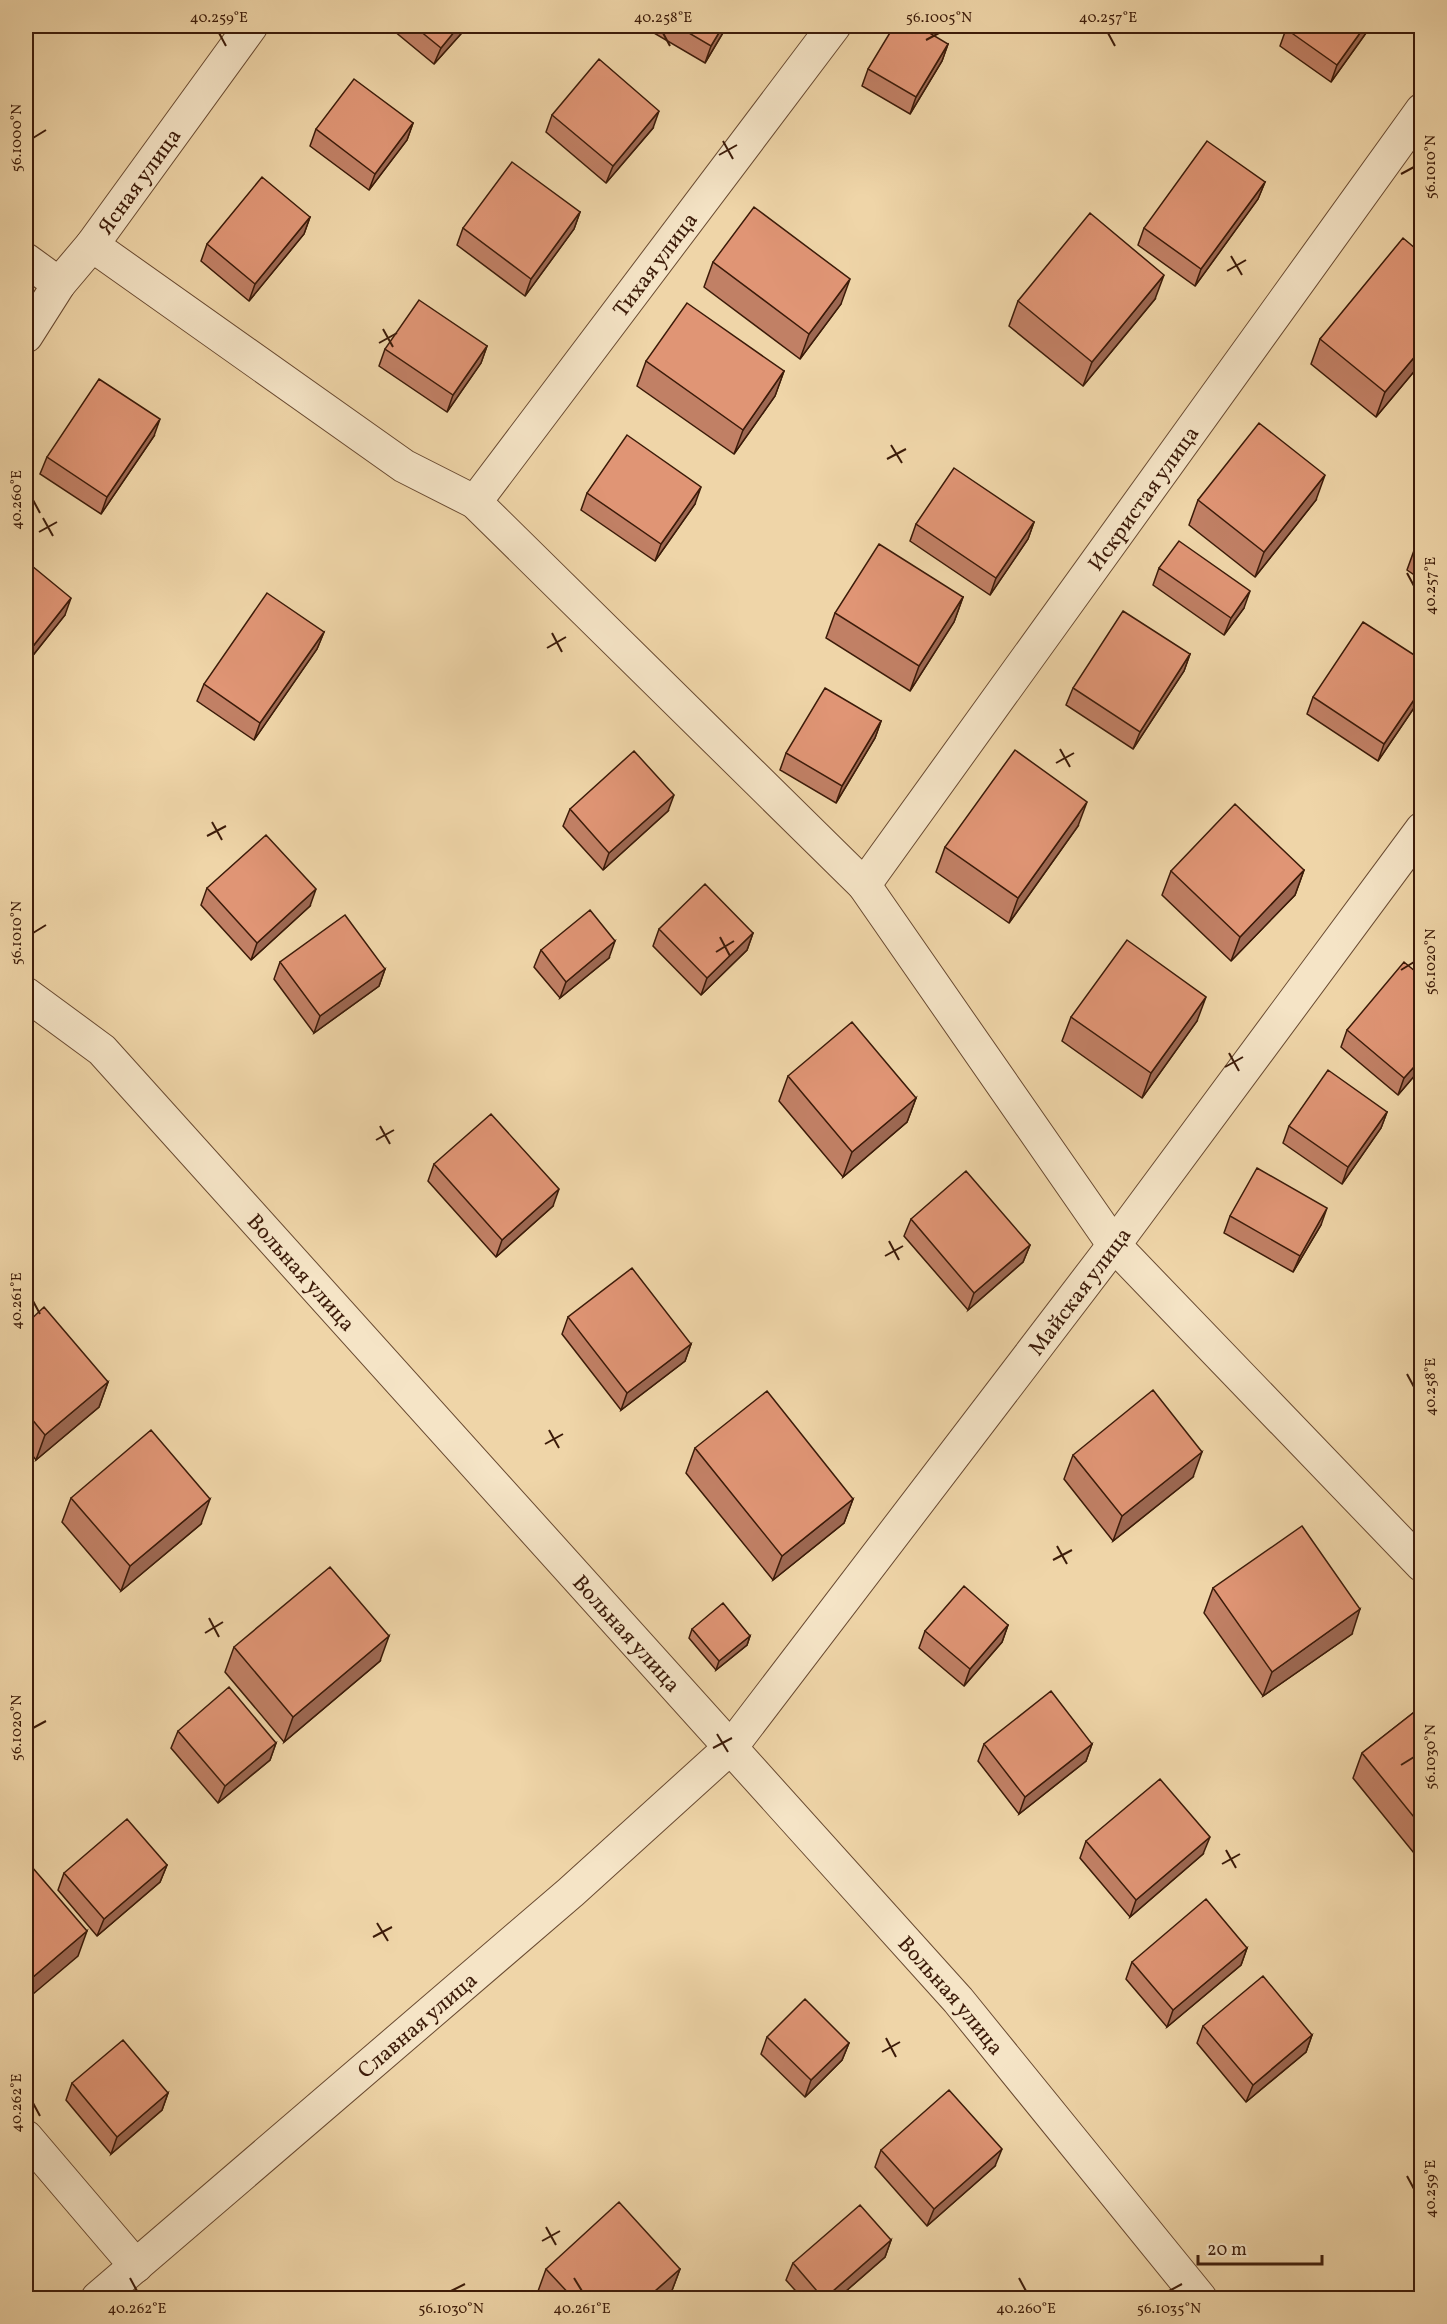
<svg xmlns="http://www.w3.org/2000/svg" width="1447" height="2324" font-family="Vollkorn,serif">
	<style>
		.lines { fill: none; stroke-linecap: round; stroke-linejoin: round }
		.minor-casing { stroke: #694a31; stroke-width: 35 }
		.minor { stroke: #f5e4c6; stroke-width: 33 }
		.wall { fill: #c18065; stroke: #3c1b09; stroke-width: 1.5 }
		.shaded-wall { fill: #9d6852; stroke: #3c1b09; stroke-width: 1.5 }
		.building { fill: #e09575; stroke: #3c1b09; stroke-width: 1.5 }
		.ticks { fill: none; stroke: #3c1b09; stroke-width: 2 }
		.labels { text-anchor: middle; stroke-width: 4.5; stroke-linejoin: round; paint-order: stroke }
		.street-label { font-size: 22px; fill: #3c1b09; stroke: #f5e4c6 }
		.neatline { fill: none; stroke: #3c1b09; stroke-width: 2 }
		.ticks-label { font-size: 15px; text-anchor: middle; fill: #3c1b09 }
	</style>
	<rect width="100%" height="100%" fill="#efd5a8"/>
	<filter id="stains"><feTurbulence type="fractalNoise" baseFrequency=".00333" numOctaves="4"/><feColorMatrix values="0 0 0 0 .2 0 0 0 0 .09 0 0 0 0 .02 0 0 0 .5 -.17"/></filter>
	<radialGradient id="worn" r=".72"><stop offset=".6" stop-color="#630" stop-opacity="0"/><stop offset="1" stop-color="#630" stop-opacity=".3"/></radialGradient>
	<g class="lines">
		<!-- minor casing -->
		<g class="minor-casing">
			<g id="minor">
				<path d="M92,245L404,466L475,502L864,885L1114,1245L1422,1565"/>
				<path d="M26,260L59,284"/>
				<path id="s1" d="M26,336L59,284L92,245L251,26"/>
				<path id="s2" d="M475,502L834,26"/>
				<path id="s3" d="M864,885L1422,110"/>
				<path id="s4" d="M26,994L102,1050L958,2000L1200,2298"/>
				<path d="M26,2137L136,2266"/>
				<path id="s5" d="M98,2298L571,1892L731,1747L1114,1245L1422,829"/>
			</g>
		</g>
		<!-- minor -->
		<use href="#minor" class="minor"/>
	</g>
	<!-- wall -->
	<path class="wall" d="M388,26H468L434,64Z
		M642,26H727L705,63Z
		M1371,26L1331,82L1280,46L1286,29Z
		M948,44L942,61L910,114L862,86L868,69Z
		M552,115L653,128L606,183L546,132Z
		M413,123L407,140L369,190L310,146L316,129Z
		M1265,182L1258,199L1195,286L1138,245L1144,228Z
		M580,212L574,229L525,296L457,245L463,228Z
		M310,217L304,234L249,301L201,261L207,244Z
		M1422,254V362L1376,417L1311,364L1320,339Z
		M713,262L841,304L800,359L704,287Z
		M1155,299L1083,386L1009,326L1018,301Z
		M487,346L481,363L447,412L379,366L385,349Z
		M646,361L784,371L775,396L734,454L637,386Z
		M154,436L101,514L40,474L47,457Z
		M587,493L695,504L655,561L581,510Z
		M1198,500H1316L1255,577L1189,525Z
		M1034,522L1028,539L990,595L910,541L916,524Z
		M1422,538V580L1407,570L1416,545Z
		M26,561L65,615L26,664Z
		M1159,568L1244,608L1224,635L1153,585Z
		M963,597L954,622L910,691L826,638L835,613Z
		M324,632L317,649L254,740L197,701L204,684Z
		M1190,654L1184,671L1133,749L1066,705L1073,688Z
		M1422,660V696L1378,761L1307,714L1313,697Z
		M881,721L875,738L836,803L780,770L786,753Z
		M570,809L668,811L603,870L563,826Z
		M1078,826L1009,923L936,872L945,847Z
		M1304,870L1295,895L1231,961L1162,895L1171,871Z
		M207,888L310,906L251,960L201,905Z
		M659,929L753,933L747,950L701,995L653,946Z
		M541,950L609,958L560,998L534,967Z
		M280,962L385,969L379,986L314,1033L274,979Z
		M1422,977V1067L1398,1095L1341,1047L1347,1030Z
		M1071,1017L1197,1021L1142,1098L1062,1041Z
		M788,1076L916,1098L907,1122L843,1177L779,1101Z
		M1387,1112L1381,1128L1342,1184L1283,1143L1289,1126Z
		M434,1164L553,1206L496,1257L428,1181Z
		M1230,1216L1321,1225L1293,1272L1224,1233Z
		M911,1219L1030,1245L1023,1262L968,1310L904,1236Z
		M568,1317L691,1344L685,1361L621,1410L562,1334Z
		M26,1324L108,1382L99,1407L36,1460L26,1447Z
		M695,1448L853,1499L844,1523L773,1580L686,1473Z
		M1073,1455L1193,1477L1113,1541L1064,1479Z
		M71,1498L201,1524L121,1591L62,1522Z
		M1213,1588L1352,1634L1263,1696L1204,1613Z
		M1008,1625L1002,1642L964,1686L919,1648L925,1631Z
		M692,1629L750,1636L747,1645L716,1670L689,1638Z
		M234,1647L380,1661L284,1742L225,1672Z
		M1422,1706V1863L1353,1778L1362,1753Z
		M178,1731L276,1743L270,1760L218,1803L171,1748Z
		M984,1744H1092L1086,1761L1019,1814L978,1761Z
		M1086,1841L1203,1854L1130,1917L1080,1858Z
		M167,1865L160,1882L97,1936L58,1890L64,1873Z
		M1247,1948L1241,1965L1167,2027L1126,1979L1132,1962Z
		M1203,2026L1312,2035L1306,2052L1246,2102L1197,2043Z
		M767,2037L849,2043L842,2060L805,2097L761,2054Z
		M72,2083L168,2093L162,2110L111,2154L66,2100Z
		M881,2150L995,2166L927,2226L875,2167Z
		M891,2240L885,2257L838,2298H802L786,2280L793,2263Z
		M546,2269H680L671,2293L665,2298H542L537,2294Z"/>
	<!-- shaded-wall -->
	<path class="shaded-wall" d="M459,26H468L434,64L441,48Z
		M723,26H727L705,63L711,46Z
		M1365,26H1371L1331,82L1337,65Z
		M948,44L942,61L910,114L916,97Z
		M659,111L653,128L606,183L613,166Z
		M413,123L407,140L369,190L375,174Z
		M1265,182L1258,199L1195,286L1201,269Z
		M580,212L574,229L525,296L531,279Z
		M310,217L304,234L249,301L255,284Z
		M1164,275L1155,299L1083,386L1092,362Z
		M850,279L841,304L800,359L809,334Z
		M487,346L481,363L447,412L453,395Z
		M1422,348V362L1376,417L1385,392Z
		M784,371L775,396L734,454L743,430Z
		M160,419L154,436L101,514L107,497Z
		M1325,475L1316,500L1255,577L1264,552Z
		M701,487L695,504L655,561L661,544Z
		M1034,522L1028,539L990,595L996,578Z
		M1250,591L1244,608L1224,635L1231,618Z
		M963,597L954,622L910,691L919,666Z
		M71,598L65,615L26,664V661L30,650Z
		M324,632L317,649L254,740L260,723Z
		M1190,654L1184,671L1133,749L1140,732Z
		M1422,688V696L1378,761L1384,744Z
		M881,721L875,738L836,803L842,786Z
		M674,795L668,811L603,870L609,853Z
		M1087,802L1078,826L1009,923L1018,898Z
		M1304,870L1295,895L1231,961L1240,937Z
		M316,889L310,906L251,960L257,943Z
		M753,933L747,950L701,995L707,978Z
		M615,941L609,958L560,998L566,982Z
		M385,969L379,986L314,1033L320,1016Z
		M1206,997L1197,1021L1142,1098L1151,1073Z
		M1422,1058V1067L1398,1095L1404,1078Z
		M916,1098L907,1122L843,1177L852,1152Z
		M1387,1112L1381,1128L1342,1184L1348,1167Z
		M559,1189L553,1206L496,1257L502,1240Z
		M1327,1208L1321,1225L1293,1272L1300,1256Z
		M1030,1245L1023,1262L968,1310L974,1293Z
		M691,1344L685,1361L621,1410L627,1393Z
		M108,1382L99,1407L36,1460L45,1435Z
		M1202,1452L1193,1477L1113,1541L1122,1516Z
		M210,1499L201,1524L121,1591L130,1566Z
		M853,1499L844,1523L773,1580L782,1556Z
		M1360,1609L1352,1634L1263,1696L1272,1672Z
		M1008,1625L1002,1642L964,1686L970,1669Z
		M389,1636L380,1661L284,1742L293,1717Z
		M750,1636L747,1645L716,1670L719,1661Z
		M276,1743L270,1760L218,1803L225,1786Z
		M1092,1744L1086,1761L1019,1814L1025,1797Z
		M1210,1837L1203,1854L1130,1917L1136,1900Z
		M167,1865L160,1882L97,1936L104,1919Z
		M87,1931L78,1956L26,2000V1983Z
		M1247,1948L1241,1965L1167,2027L1173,2010Z
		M1312,2035L1306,2052L1246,2102L1253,2085Z
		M849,2043L842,2060L805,2097L811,2080Z
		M168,2093L162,2110L111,2154L117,2137Z
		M1002,2149L995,2166L927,2226L934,2209Z
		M891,2240L885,2257L838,2298H825Z
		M680,2269L671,2293L665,2298H647Z"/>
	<!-- building -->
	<path class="building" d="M414,26H459L441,48Z
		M677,26H723L711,46Z
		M894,26H918L948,44L916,97L868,69Z
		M1289,26H1365L1337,65L1286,29Z
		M599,59L659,111L613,166L552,115Z
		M354,79L413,123L375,174L316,129Z
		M1207,141L1265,182L1201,269L1144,228Z
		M512,162L580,212L531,279L463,228Z
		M262,177L310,217L255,284L207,244Z
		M754,207L850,279L809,334L713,262Z
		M1090,213L1164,275L1092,362L1018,301Z
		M1403,238L1422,254V348L1385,392L1320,339Z
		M419,300L487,346L453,395L385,349Z
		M687,303L784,371L743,430L646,361Z
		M99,379L160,419L107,497L47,457Z
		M1259,423L1325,475L1264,552L1198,500Z
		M627,435L701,487L661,544L587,493Z
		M954,468L1034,522L996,578L916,524Z
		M1422,538V549L1416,545Z
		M1179,541L1250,591L1231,618L1159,568Z
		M879,544L963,597L919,666L835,613Z
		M26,561L71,598L30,650L26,646Z
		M267,593L324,632L260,723L204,684Z
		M1123,611L1190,654L1140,732L1073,688Z
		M1363,622L1422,660V688L1384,744L1313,697Z
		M825,688L881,721L842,786L786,753Z
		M1015,750L1087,802L1018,898L945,847Z
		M634,751L674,795L609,853L570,809Z
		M1235,804L1304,870L1240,937L1171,871Z
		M266,835L316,889L257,943L207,888Z
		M705,884L753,933L707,978L659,929Z
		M590,910L615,941L566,982L541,950Z
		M345,915L385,969L320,1016L280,962Z
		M1127,940L1206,997L1151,1073L1071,1017Z
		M1404,962L1422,977V1058L1404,1078L1347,1030Z
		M852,1022L916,1098L852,1152L788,1076Z
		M1328,1070L1387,1112L1348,1167L1289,1126Z
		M491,1114L559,1189L502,1240L434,1164Z
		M1257,1168L1327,1208L1300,1256L1230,1216Z
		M966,1171L1030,1245L974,1293L911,1219Z
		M632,1268L691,1344L627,1393L568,1317Z
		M44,1307L108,1382L45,1435L26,1412V1324Z
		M1153,1390L1202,1452L1122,1516L1073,1455Z
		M767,1391L853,1499L782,1556L695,1448Z
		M151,1430L210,1499L130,1566L71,1498Z
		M1302,1526L1360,1609L1272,1672L1213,1588Z
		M330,1567L389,1636L293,1717L234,1647Z
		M964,1586L1008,1625L970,1669L925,1631Z
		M723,1603L750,1636L719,1661L692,1629Z
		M229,1687L276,1743L225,1786L178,1731Z
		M1051,1691L1092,1744L1025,1797L984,1744Z
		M1422,1706V1827L1362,1753Z
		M1160,1779L1210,1837L1136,1900L1086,1841Z
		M127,1819L167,1865L104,1919L64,1873Z
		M32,1867L87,1931L26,1983V1872Z
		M1206,1899L1247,1948L1173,2010L1132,1962Z
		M1263,1976L1312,2035L1253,2085L1203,2026Z
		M805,1999L849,2043L811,2080L767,2037Z
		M123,2040L168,2093L117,2137L72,2083Z
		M949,2090L1002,2149L934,2209L881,2150Z
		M619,2202L680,2269L647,2298H573L546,2269Z
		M860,2205L891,2240L825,2298H823L793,2263Z"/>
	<!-- ticks -->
	<path class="ticks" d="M219,33L226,46M663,33L670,46M1108,33L1115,46M926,40L939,33M33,138L46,130M723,141L733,159M719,155L737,145M1401,174L1414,167M1231,256L1242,275M1227,271L1246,260M383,329L393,347M379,343L397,333M891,445L902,463M887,459L906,449M33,500L40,513M43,518L53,536M39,532L57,522M1407,573L1414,586M552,633L562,652M547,648L566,637M1060,749L1070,767M1056,763L1074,753M212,822L222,840M207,836L226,826M33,933L46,925M720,937L730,956M716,952L734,941M1401,970L1414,962M1229,1053L1239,1071M1225,1067L1243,1057M380,1126L390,1144M376,1140L394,1130M889,1241L899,1260M885,1256L903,1246M33,1301L40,1314M1407,1374L1414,1387M549,1430L559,1448M545,1444L563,1434M1057,1546L1067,1564M1053,1560L1072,1550M209,1618L219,1637M205,1633L223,1622M33,1728L46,1721M717,1734L728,1752M713,1748L732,1738M1401,1765L1414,1757M1226,1850L1236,1868M1222,1864L1240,1854M377,1923L388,1941M373,1937L392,1927M886,2038L896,2057M882,2052L900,2042M33,2103L40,2116M1407,2176L1414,2189M546,2227L556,2245M542,2241L560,2231M130,2278L137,2291M574,2278L582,2291M1019,2278L1026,2291M451,2291L465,2284M1169,2291L1182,2284"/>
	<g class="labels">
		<!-- street labels -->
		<g class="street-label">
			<text dy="8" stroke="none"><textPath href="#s1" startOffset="192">Ясная улица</textPath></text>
			<text dy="8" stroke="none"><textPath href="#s2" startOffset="298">Тихая улица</textPath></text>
			<text dy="8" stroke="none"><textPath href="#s3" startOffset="477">Искристая улица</textPath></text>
			<text dy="8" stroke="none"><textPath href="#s4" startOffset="393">Вольная улица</textPath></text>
			<text dy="8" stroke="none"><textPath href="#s5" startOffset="1413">Майская улица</textPath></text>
			<text dy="8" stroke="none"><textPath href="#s4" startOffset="879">Вольная улица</textPath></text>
			<text dy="8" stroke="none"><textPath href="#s4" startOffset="1365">Вольная улица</textPath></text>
			<text dy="8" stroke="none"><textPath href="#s5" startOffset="420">Славная улица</textPath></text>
		</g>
	</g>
	<!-- margin -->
	<rect width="1447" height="2324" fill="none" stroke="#efd5a8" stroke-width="66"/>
	<!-- scale -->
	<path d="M1198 2255v9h124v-9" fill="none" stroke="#3c1b09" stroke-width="3"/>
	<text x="1207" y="2255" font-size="18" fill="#3c1b09" stroke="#f5e4c6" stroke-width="4.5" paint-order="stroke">20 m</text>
	<rect x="33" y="33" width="1381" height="2258" class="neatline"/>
	<g class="ticks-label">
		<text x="219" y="22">40.259°E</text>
		<text x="663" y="22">40.258°E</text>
		<text x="939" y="22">56.1005°N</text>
		<text x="1108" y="22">40.257°E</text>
		<text transform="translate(16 138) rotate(-90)" y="5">56.1000°N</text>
		<text transform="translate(1430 167) rotate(-90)" y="5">56.1010°N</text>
		<text transform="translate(16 500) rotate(-90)" y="5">40.260°E</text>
		<text transform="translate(1430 586) rotate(-90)" y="5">40.257°E</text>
		<text transform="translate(16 933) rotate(-90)" y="5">56.1010°N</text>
		<text transform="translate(1430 962) rotate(-90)" y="5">56.1020°N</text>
		<text transform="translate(16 1301) rotate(-90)" y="5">40.261°E</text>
		<text transform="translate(1430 1387) rotate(-90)" y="5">40.258°E</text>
		<text transform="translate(16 1728) rotate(-90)" y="5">56.1020°N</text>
		<text transform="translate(1430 1757) rotate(-90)" y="5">56.1030°N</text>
		<text transform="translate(16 2103) rotate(-90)" y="5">40.262°E</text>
		<text transform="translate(1430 2189) rotate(-90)" y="5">40.259°E</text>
		<text x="137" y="2313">40.262°E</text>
		<text x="451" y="2313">56.1030°N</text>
		<text x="582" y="2313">40.261°E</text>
		<text x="1026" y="2313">40.260°E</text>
		<text x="1169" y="2313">56.1035°N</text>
	</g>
	<rect width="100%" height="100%" filter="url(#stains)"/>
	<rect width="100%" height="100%" fill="url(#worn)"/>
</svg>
